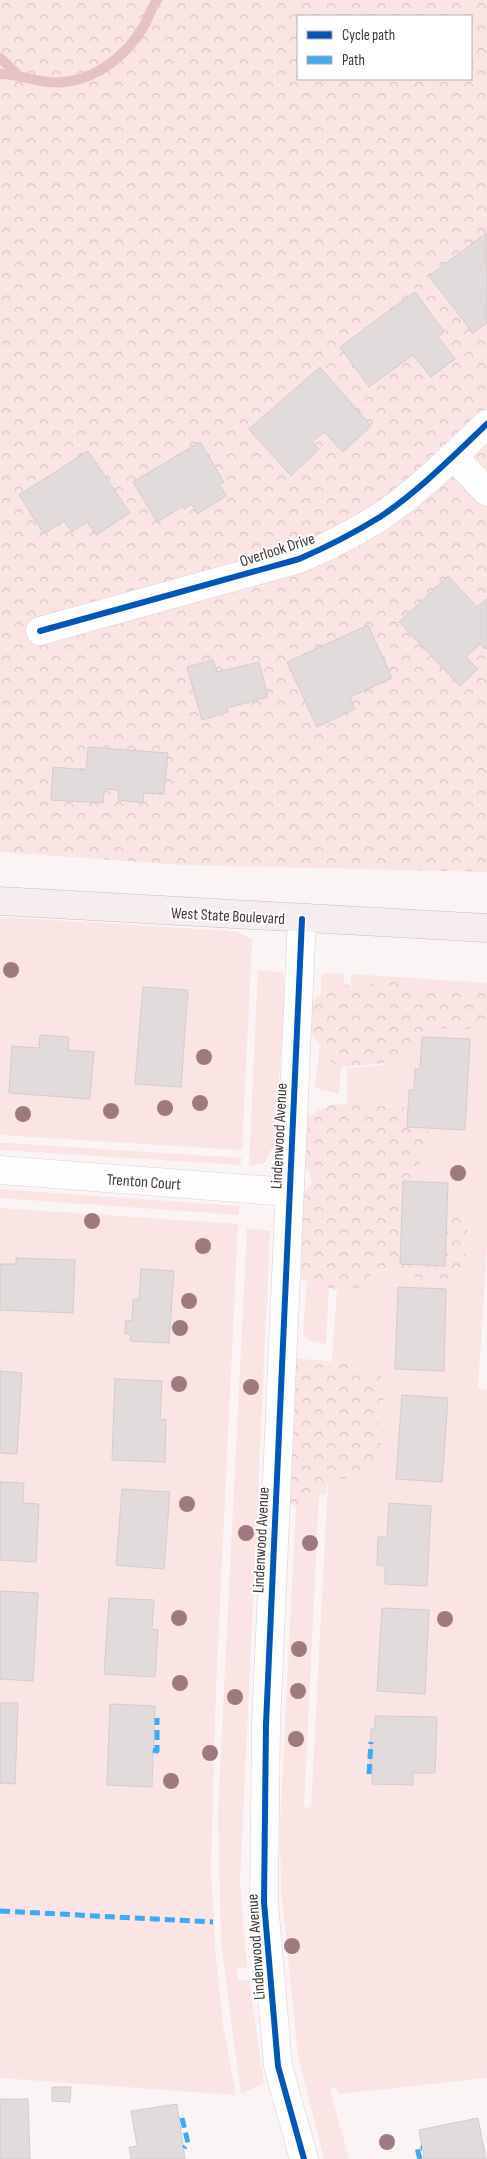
<svg xmlns="http://www.w3.org/2000/svg" width="487" height="2159" font-family="'Sofia Sans Condensed',sans-serif">
	<style>
		.green { fill: #fbe4e4 }
		.forest { fill: url(#forest-crowns); fill-rule: evenodd }
		.lines { fill: none; stroke-linecap: round; stroke-linejoin: round }
		.stream { stroke: #e6c2c2; stroke-width: 10 }
		.building { fill: #e2dbdb; stroke: #d4cccc }
		.minor-casing { stroke: #d8d1d1; stroke-width: 29 }
		.major-casing { stroke: #c9b9ba; stroke-width: 29 }
		.minor { stroke: #fefdfd; stroke-width: 28 }
		.major { stroke: #f6eeee; stroke-width: 28 }
		.quiet { stroke: #3fa9f5; stroke-width: 5; stroke-dasharray: 10 5; stroke-linecap: butt }
		.cycleway-casing { stroke: #fff; stroke-width: 9 }
		.cycleway { stroke: #0057b8; stroke-width: 6 }
		.tree { fill: #9e7a7e }
		.labels { text-anchor: middle; stroke-width: 4; stroke-linejoin: round; paint-order: stroke }
		.street-label { font-size: 16px; fill: #3f3636; stroke: #fff }
	</style>
	<defs>
		<pattern id="forest-crowns" width="20" height="18" patternUnits="userSpaceOnUse" patternTransform="scale(1.25)"><rect width="20" height="18" fill="#fbe4e4"/><path d="M2 6a3 3 0 1 1 6 0M12 15a3 3 0 1 1 6 0" fill="none" stroke="#d8c4c4"/></pattern>
	</defs>
	<rect width="100%" height="100%" fill="#faf4f4"/>
	<!-- green -->
	<path class="green" d="M0,917L235,931L252,939L242,1150L0,1135Z
		M258,970L283,972L285,1001L274,1144L265,1163L249,1166Z
		M327,973L344,974V984L321,994V975Z
		M351,974L487,983V991L427,988L389,980L356,988L351,985Z
		M487,1025V1247L478,1388L487,1390V2078L339,2094L337,2088L330,2089L349,2159H324L298,2056L281,1890L280,1827L296,1506L312,1494L319,1495L304,1807L311,1808L328,1481L358,1477L377,1464L382,1443L378,1423L384,1397L359,1366L332,1362L337,1289L359,1288L372,1273L386,1269L410,1277L443,1280L455,1276L435,1208L409,1185L413,1168L424,1159L391,1105H347V1068C374,1066 406,1068 414,1036L435,1027L457,1031Z
		M320,1044L326,1059L341,1067L339,1094L315,1088Z
		M0,1143H7L242,1158L240,1165L0,1150Z
		M0,1189L239,1206V1215L0,1198Z
		M0,1208L238,1224L216,1687L211,1869L215,1946L223,2025L236,2095L0,2078Z
		M247,1228L270,1231L240,1883L247,1967L237,1968L238,1980L249,1981L264,2083L241,2094L221,1943L218,1812Z
		M307,1280L318,1286L329,1287L326,1344L308,1340L303,1334Z"/>
	<!-- forest -->
	<path class="forest" d="M0,0H487V872L184,865L0,852ZM298,16H471V79H298Z
		M378,980H389L427,988L487,991V1025L457,1031L435,1027L414,1036L411,1047L399,1062L341,1067L326,1059L320,1044L310,1033L309,1002L321,994L344,984L361,988Z
		M334,1104C351,1107 421,1100 428,1120C430,1124 428,1131 428,1135C429,1152 427,1158 413,1168L409,1185L435,1208L455,1213L466,1223L468,1235L465,1261L455,1276L443,1280L410,1277L386,1269L372,1273L359,1288L337,1289L318,1286L300,1278L297,1200L312,1183L309,1171L300,1164L305,1119C308,1115 328,1106 334,1104Z
		M290,1358L351,1363L381,1374L384,1397L378,1423L382,1443L377,1464L358,1477L328,1481L325,1495L312,1494L296,1506L286,1502Z"/>
	<g class="lines">
		<!-- stream -->
		<path class="stream" d="M0,58L17,74
			M0,74C19,74 32,81 49,82C89,86 126,58 145,24C149,16 152,7 157,0"/>
	</g>
	<!-- building -->
	<path class="building" d="M486,233L487,323L473,333L429,276Z
		M415,292L444,332L438,337L455,359L431,377L413,355L369,387L340,347Z
		M320,367L371,426L343,452L324,432L312,442L319,449L291,476L249,429Z
		M200,442L224,482L219,484L226,496L197,514L192,504L184,509L183,506L157,522L133,482Z
		M88,451L130,513L96,535L87,522L72,532L64,521L44,534L19,495Z
		M448,576L477,607L487,599V648L485,649L480,644L466,657L478,669L460,686L399,622Z
		M368,625L392,678L350,697L355,709L317,727L287,662Z
		M213,660L217,672L259,662L268,697L227,708L228,712L202,720L187,667Z
		M88,747L168,753L164,794L144,793L143,803L118,800L119,790L104,789L103,803L51,800L53,767L86,770Z
		M143,987L188,990L181,1087L135,1084Z
		M40,1035L69,1037L68,1050L94,1052L90,1099L9,1093L12,1046L39,1048Z
		M422,1037L470,1039L465,1130L407,1127L409,1090H414L415,1069H420Z
		M403,1181L448,1183L445,1266L400,1264Z
		M16,1258L75,1260L73,1313L0,1310V1264H16Z
		M141,1269L174,1271L169,1343L130,1341L131,1334H125L126,1320L132,1321L133,1299H139Z
		M398,1287L446,1289L444,1371L395,1369Z
		M0,1371L22,1373L17,1454L0,1453Z
		M115,1379L162,1381L160,1420L166,1419L165,1462L112,1460Z
		M402,1395L448,1398L442,1482L396,1479Z
		M0,1482L24,1483L23,1503L39,1504L36,1562L0,1560Z
		M122,1489L170,1492L164,1569L116,1565Z
		M389,1503L431,1506L427,1586L385,1584V1566L377,1565L378,1537H387Z
		M0,1591L38,1593L33,1681L0,1679Z
		M109,1598L154,1600L152,1629L158,1630L155,1677L104,1674Z
		M382,1608L429,1610L425,1694L377,1691Z
		M0,1703H18L15,1784L0,1783Z
		M110,1704L155,1706L152,1787L107,1785Z
		M375,1716L437,1717L435,1773H413V1785L372,1784L373,1765H370L371,1729H375Z
		M52,2087H71L70,2102L52,2101Z
		M0,2099H28L30,2159H0Z
		M177,2104L185,2159H131L129,2147L137,2146L131,2111Z
		M478,2118L486,2159H424L419,2130Z"/>
	<g class="lines">
		<!-- minor casing -->
		<g class="minor-casing">
			<path id="minor" d="M453,456L487,492
				M40,631L299,559C327,547 354,533 380,517C419,491 453,456 487,424
				M302,919L266,1724L264,1902L278,2066L304,2159
				M0,1170L289,1192"/>
		</g>
		<!-- major casing -->
		<g class="major-casing">
			<path id="major" d="M0,901L487,928"/>
		</g>
		<!-- minor -->
		<use href="#minor" class="minor"/>
		<!-- major -->
		<use href="#major" class="major"/>
		<!-- quiet -->
		<path class="quiet" d="M153,1750L157,1751V1718
			M369,1774L371,1742
			M0,1911L213,1922
			M182,2118L188,2143L184,2148
			M420,2159L417,2148H422"/>
		<!-- cycleway casing -->
		<g class="cycleway-casing">
			<path id="cycleway" d="M40,631L299,559C327,547 354,533 380,517C419,491 453,456 487,424
				M302,919L266,1724L264,1902L278,2066L304,2159"/>
		</g>
		<!-- cycleway -->
		<use href="#cycleway" class="cycleway"/>
	</g>
	<!-- trees -->
	<g class="tree">
		<circle cx="11" cy="970" r="8"/>
		<circle cx="204" cy="1057" r="8"/>
		<circle cx="200" cy="1103" r="8"/>
		<circle cx="165" cy="1108" r="8"/>
		<circle cx="111" cy="1111" r="8"/>
		<circle cx="23" cy="1114" r="8"/>
		<circle cx="458" cy="1173" r="8"/>
		<circle cx="92" cy="1221" r="8"/>
		<circle cx="203" cy="1246" r="8"/>
		<circle cx="189" cy="1301" r="8"/>
		<circle cx="180" cy="1328" r="8"/>
		<circle cx="179" cy="1384" r="8"/>
		<circle cx="251" cy="1387" r="8"/>
		<circle cx="187" cy="1504" r="8"/>
		<circle cx="246" cy="1533" r="8"/>
		<circle cx="310" cy="1543" r="8"/>
		<circle cx="179" cy="1618" r="8"/>
		<circle cx="445" cy="1619" r="8"/>
		<circle cx="299" cy="1649" r="8"/>
		<circle cx="180" cy="1683" r="8"/>
		<circle cx="298" cy="1691" r="8"/>
		<circle cx="235" cy="1697" r="8"/>
		<circle cx="296" cy="1739" r="8"/>
		<circle cx="210" cy="1753" r="8"/>
		<circle cx="171" cy="1781" r="8"/>
		<circle cx="292" cy="1946" r="8"/>
		<circle cx="387" cy="2142" r="8"/>
	</g>
	<g class="labels">
		<!-- street labels -->
		<g class="street-label">
			<text transform="translate(277 549) rotate(-18)" y="6">Overlook Drive</text>
			<text transform="translate(228 915) rotate(3)" y="6">West State Boulevard</text>
			<text transform="translate(278 1136) rotate(-87)" y="6">Lindenwood Avenue</text>
			<text transform="translate(144 1181) rotate(4)" y="6">Trenton Court</text>
			<text transform="translate(260 1540) rotate(-87)" y="6">Lindenwood Avenue</text>
			<text transform="translate(255 1947) rotate(-94)" y="6">Lindenwood Avenue</text>
		</g>
	</g>
	<!-- legend -->
	<rect x="297" y="15" width="175" height="65" fill="#ffffff" stroke="#b2afaf"/>
	<rect x="307" y="31" width="25" height="8" fill="#0057b8" stroke="#b2afaf"/>
	<text x="342" y="40" font-size="15" fill="#3f3636">Cycle path</text>
	<rect x="307" y="56" width="25" height="8" fill="#3fa9f5" stroke="#b2afaf"/>
	<text x="342" y="65" font-size="15" fill="#3f3636">Path</text>
</svg>
